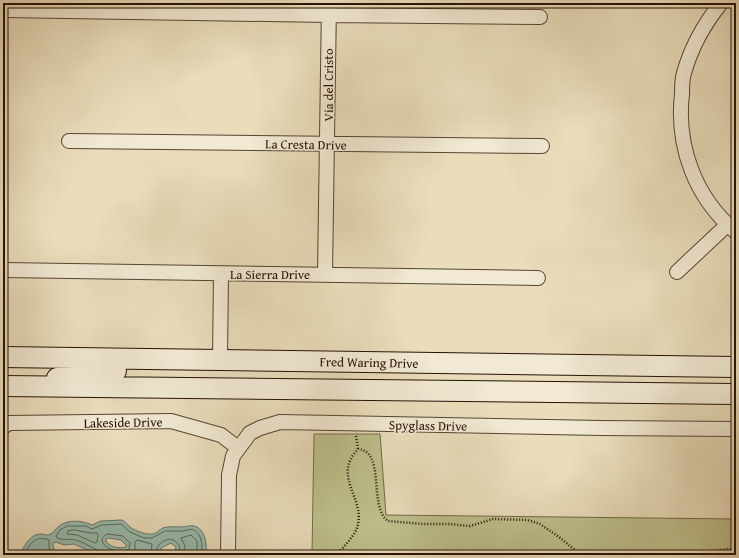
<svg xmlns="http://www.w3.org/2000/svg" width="739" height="558" font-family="'Gentium Book Plus',serif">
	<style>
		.green { fill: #bdbf8b; stroke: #726848 }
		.water { fill: #97bcaf; stroke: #6a776b; fill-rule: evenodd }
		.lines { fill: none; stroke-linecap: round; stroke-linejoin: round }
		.shore { stroke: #5e665a; stroke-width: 1 }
		.minor-casing { stroke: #574333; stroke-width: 16 }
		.secondary-casing { stroke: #261006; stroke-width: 22 }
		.path { stroke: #261006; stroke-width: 2.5; stroke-dasharray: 1 2; stroke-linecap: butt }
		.minor { stroke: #f1e9d3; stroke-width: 14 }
		.secondary { stroke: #f1e9d3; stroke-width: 20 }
		.labels { text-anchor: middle; stroke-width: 3; stroke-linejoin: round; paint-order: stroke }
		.street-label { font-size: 13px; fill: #261006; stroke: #f1e9d3 }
	</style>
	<rect width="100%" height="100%" fill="#e9ddbb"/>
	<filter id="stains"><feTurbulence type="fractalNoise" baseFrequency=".005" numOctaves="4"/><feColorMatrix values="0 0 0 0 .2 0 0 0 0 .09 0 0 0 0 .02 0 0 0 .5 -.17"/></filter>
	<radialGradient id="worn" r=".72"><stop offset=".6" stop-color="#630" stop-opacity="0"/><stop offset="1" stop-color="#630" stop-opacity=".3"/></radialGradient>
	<!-- green -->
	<path class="green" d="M314,434H380L386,515L736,519V555H312Z"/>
	<!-- water -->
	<path class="water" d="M122,520C126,522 128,525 131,528C136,531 146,535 152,534C156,534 159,530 163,528C169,526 175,527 181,527C186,527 190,525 194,526C206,529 207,545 206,555H171L175,551L176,547L171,543L161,548V555H96V554L74,544L64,545L56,542L53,543V546L56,555H20C24,546 30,534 41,534C44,534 47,536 50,534C54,533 54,530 57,528C66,519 81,520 92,525L101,521ZM109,538L121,540L126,545V547C119,549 111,547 106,542V539Z"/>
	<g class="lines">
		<!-- shore -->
		<path class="shore" d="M74,530L91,533H97L98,535L97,542L95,543L77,535L67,534L68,531Z
			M108,534L123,536L130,543L129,549C116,558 90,540 108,534Z
			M25,555C29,543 36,535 49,540V547L51,555
			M99,555L97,550C91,547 83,542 76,540C69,538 64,541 57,538L56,536L60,530L67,526H86L92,529L102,525L121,524L130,532L144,538H152L165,531H183L192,529C203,534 202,545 202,555
			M130,555L135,549V542L137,540L152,544L151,555
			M156,555C156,545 161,541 170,539C178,541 183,548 177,555
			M184,555L185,546L181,538L191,535L197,541V555"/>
		<!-- minor casing -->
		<g class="minor-casing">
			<path id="minor" d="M721,3C705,23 691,48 684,73C682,79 682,87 682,94C676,146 695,198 736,232
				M3,10L328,15L540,17
				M69,141L542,146
				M3,270L538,278
				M677,272L727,225
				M325,274L329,3
				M220,360L221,274
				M3,427L9,423L171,421L221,435L238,448
				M228,555L229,475L233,456L250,433L260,428L280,422L601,428L736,429"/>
		</g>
		<!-- secondary casing -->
		<g class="secondary-casing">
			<path id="secondary" d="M3,357L736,367
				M57,378L85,372L116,371
				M3,386L736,394"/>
		</g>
		<!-- path -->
		<path class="path" d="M356,436L358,449
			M337,555C343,547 353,538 357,528C367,499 331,477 358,449C386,451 368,507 388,521L423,524H449L470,526L493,519L528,520L540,524L559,537L581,555
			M632,555H641
			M685,555L728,549H736"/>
		<!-- minor -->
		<use href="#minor" class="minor"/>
		<!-- secondary -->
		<use href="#secondary" class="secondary"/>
	</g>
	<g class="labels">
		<!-- street labels -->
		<g class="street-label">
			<text transform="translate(328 85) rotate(-90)" y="5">Via del Cristo</text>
			<text transform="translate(306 144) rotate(1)" y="5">La Cresta Drive</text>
			<text x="270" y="279">La Sierra Drive</text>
			<text transform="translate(369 362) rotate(1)" y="5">Fred Waring Drive</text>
			<text transform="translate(123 422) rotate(-1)" y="5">Lakeside Drive</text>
			<text transform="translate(428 425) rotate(1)" y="5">Spyglass Drive</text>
		</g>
	</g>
	<!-- margin -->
	<rect width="739" height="558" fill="none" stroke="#e9ddbb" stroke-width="16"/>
	<rect x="4" y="4" width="731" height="550" fill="none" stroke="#261006" stroke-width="2"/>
	<rect x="8" y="8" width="723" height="542" fill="none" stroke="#261006"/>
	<rect width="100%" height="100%" filter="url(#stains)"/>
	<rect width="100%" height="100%" fill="url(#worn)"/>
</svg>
